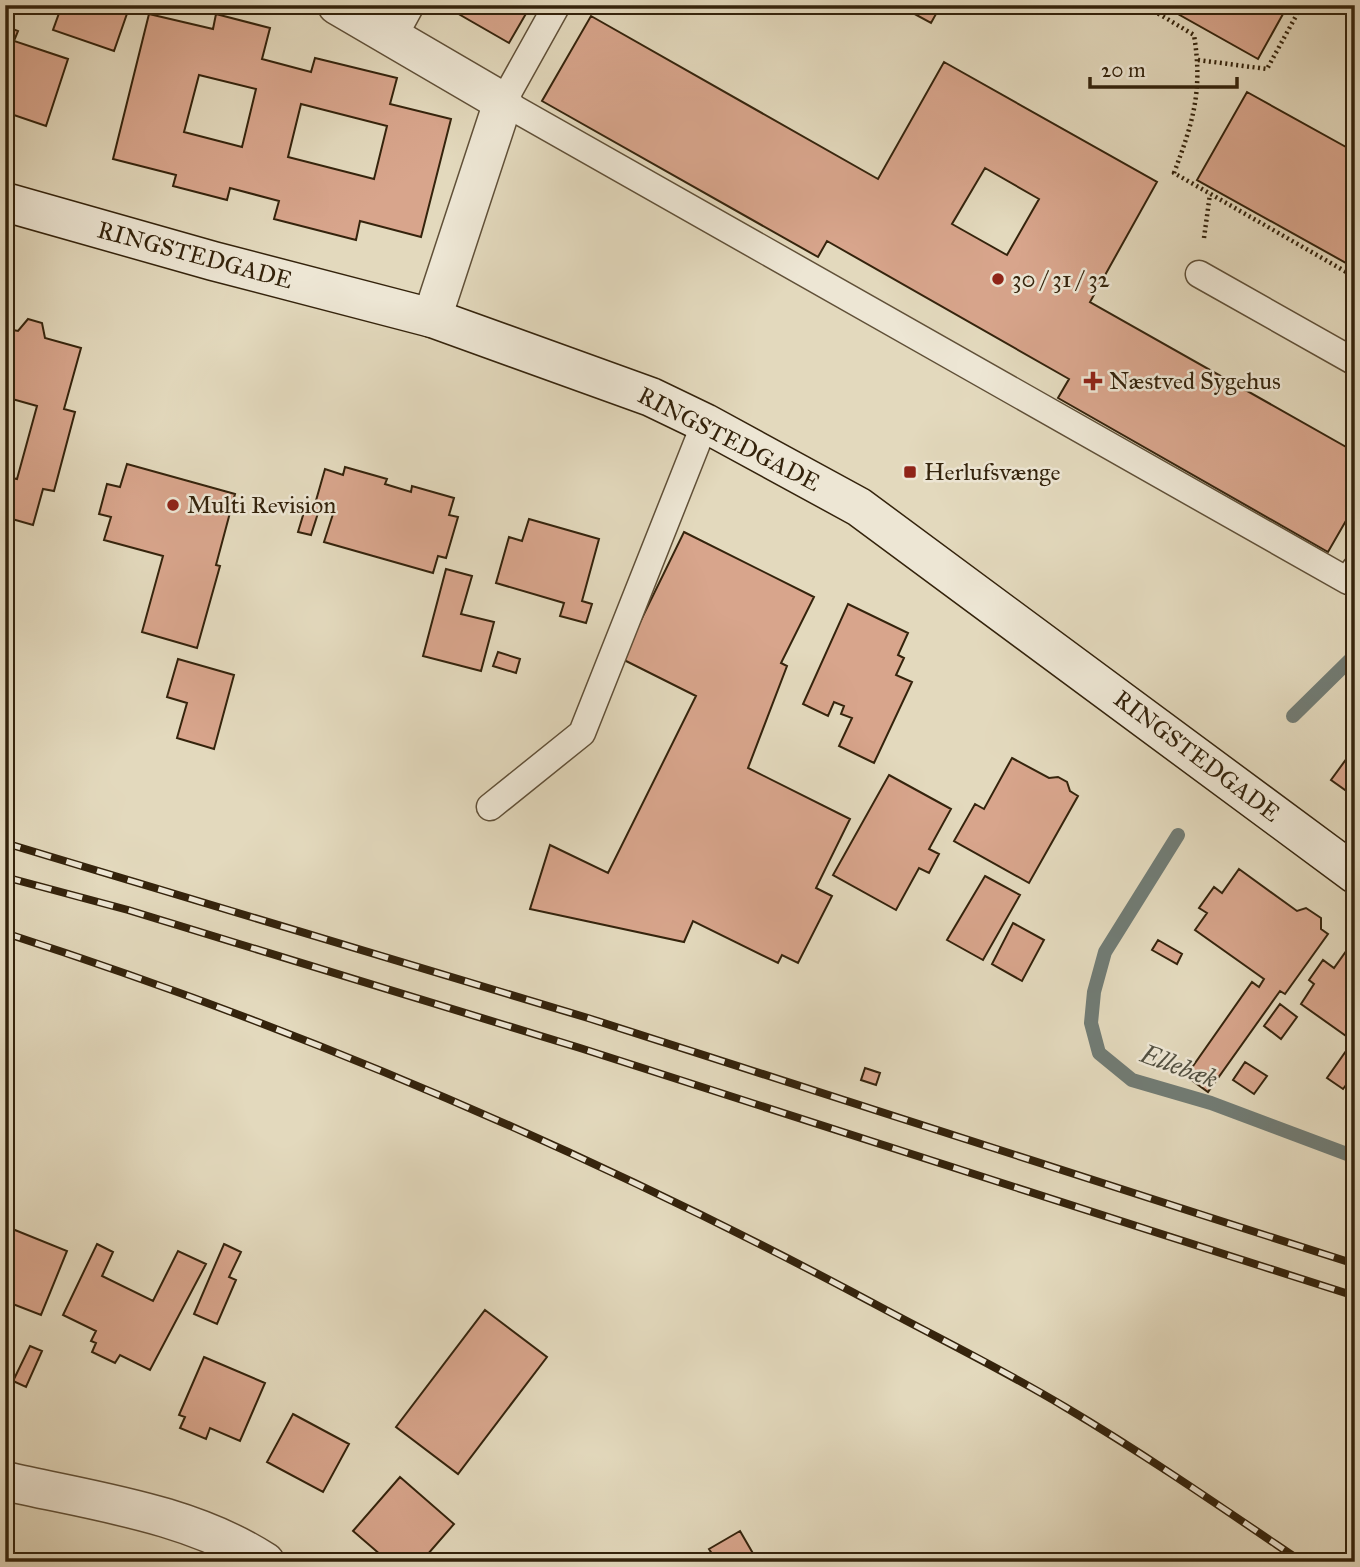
<svg xmlns="http://www.w3.org/2000/svg" width="1360" height="1567" font-family="'IM FELL Great Primer',serif">
	<style>
		.lines { fill: none; stroke-linecap: round; stroke-linejoin: round }
		.stream { stroke: #717c75; stroke-width: 14 }
		.building { fill: #d8a58c; stroke: #34230c; stroke-width: 2; fill-rule: evenodd }
		.lane-casing { stroke: #605038; stroke-width: 29 }
		.street-casing { stroke: #605038; stroke-width: 41 }
		.secondary-casing { stroke: #34230c; stroke-width: 41 }
		.path { stroke: #34230c; stroke-width: 4.5; stroke-dasharray: 2 3.5; stroke-linecap: butt }
		.lane { stroke: #ede6d4; stroke-width: 26 }
		.street { stroke: #ede6d4; stroke-width: 38 }
		.secondary { stroke: #ede6d4; stroke-width: 38 }
		.rail-casing { stroke: #34230c; stroke-width: 8 }
		.rail { stroke: #ede6d4; stroke-width: 5; stroke-dasharray: 16; stroke-linecap: butt }
		.poi-dot { fill: #8f2418; stroke: #ede6d4; stroke-width: 2.5 }
		.labels { text-anchor: middle; stroke-width: 5; stroke-linejoin: round; paint-order: stroke }
		.street-label { font-size: 24px; fill: #34230c; stroke: #ede6d4 }
		.poi-label { font-size: 24px; fill: #34230c; stroke: #ede6d4; text-anchor: start }
		.water-label { font-size: 26px; font-style: italic; fill: #525041; stroke: #ede6d4 }
	</style>
	<rect width="100%" height="100%" fill="#e3d9bd"/>
	<filter id="stains"><feTurbulence type="fractalNoise" baseFrequency=".00286" numOctaves="4"/><feColorMatrix values="0 0 0 0 .2 0 0 0 0 .09 0 0 0 0 .02 0 0 0 .5 -.17"/></filter>
	<radialGradient id="worn" r=".72"><stop offset=".6" stop-color="#630" stop-opacity="0"/><stop offset="1" stop-color="#630" stop-opacity=".3"/></radialGradient>
	<g class="lines">
		<!-- stream -->
		<path class="stream" d="M1293,716L1355,655
			M1178,835L1105,952L1094,992L1091,1023L1099,1053L1132,1080L1211,1103L1355,1157"/>
	</g>
	<!-- building -->
	<path class="building" d="M62,5H130L114,51L53,30Z
		M443,5H531L509,43Z
		M898,5H941L931,23Z
		M1162,5H1288L1258,59Z
		M149,14L213,29L216,14L270,28L262,59L311,72L315,58L397,78L390,104L451,119L421,237L360,221L356,240L274,219L279,201L230,188L227,200L173,186L176,175L113,159ZM199,75L256,89L242,147L184,132ZM301,104L387,126L374,179L288,157Z
		M591,16L878,179L944,62L1157,182L1090,302L1355,452V505L1328,552L1058,398L1069,379L827,241L818,257L542,101ZM985,168L1039,199L1007,255L952,224Z
		M5,26L18,31L14,41L68,59L46,126L5,112Z
		M1247,92L1355,152V268L1197,180Z
		M28,319L42,323L45,338L81,348L64,409L75,412L54,491L43,489L33,525L5,517L12,478L17,479L37,406L5,397V356L13,330L18,331Z
		M127,464L235,494L216,565L220,566L197,648L142,632L163,556L104,540L111,517L99,514L107,484L120,487Z
		M345,467L387,479L385,484L411,492L412,486L454,498L449,515L458,517L446,558L438,556L433,573L324,542L333,514L319,510L311,535L298,532L307,502L315,504L325,469L343,475Z
		M529,519L599,539L582,601L592,604L586,623L560,616L564,603L496,583L509,537L522,541Z
		M684,532L814,597L781,663L787,666L748,768L850,819L816,888L832,896L798,963L782,955L778,963L693,921L684,942L530,909L550,845L608,873L696,696L622,659Z
		M446,569L472,576L461,614L494,622L481,671L423,656Z
		M848,604L908,633L898,655L904,658L896,675L912,682L874,763L839,746L852,718L841,714L844,706L834,702L828,716L803,704Z
		M498,652L520,659L516,673L493,666Z
		M178,659L234,675L214,749L177,738L187,703L167,697Z
		M1355,747V797L1331,780Z
		M1012,758L1049,778L1058,777L1067,782L1070,791L1078,796L1029,883L954,841L975,804L984,809Z
		M889,775L951,809L929,849L939,854L929,873L919,868L896,910L833,875Z
		M1239,869L1297,911L1306,908L1321,918V929L1328,934L1285,994L1280,991L1208,1092L1186,1076L1252,982L1259,987L1264,979L1195,930L1207,913L1199,908L1214,887L1222,893Z
		M985,876L1020,895L983,960L947,940Z
		M1013,923L1044,940L1022,981L992,964Z
		M1158,940L1182,954L1177,964L1152,950Z
		M1354,940L1355,1073L1343,1089L1327,1078L1353,1041L1301,1004L1314,984L1309,980L1323,960L1334,968Z
		M1280,1004L1297,1017L1281,1039L1264,1026Z
		M1245,1062L1267,1076L1254,1094L1233,1080Z
		M865,1068L880,1073L876,1085L861,1080Z
		M5,1226L67,1251L41,1315L5,1301Z
		M97,1244L113,1252L102,1276L153,1301L178,1251L206,1264L150,1370L120,1355L115,1363L92,1352L96,1343L91,1341L96,1331L63,1315Z
		M224,1244L241,1252L229,1277L236,1280L217,1324L194,1314Z
		M485,1310L547,1357L458,1474L396,1427Z
		M30,1346L42,1351L26,1387L13,1381Z
		M204,1357L265,1383L240,1441L210,1428L206,1439L180,1428L185,1417L179,1415Z
		M293,1414L349,1444L323,1492L267,1462Z
		M400,1477L454,1524L421,1562H389L353,1531Z
		M740,1531L758,1562H717L709,1549Z"/>
	<g class="lines">
		<!-- lane casing -->
		<g class="lane-casing">
			<path id="lane" d="M557,5L503,102L1348,581L1355,569
				M393,38L411,5
				M1199,274L1355,362
				M490,807L582,733L705,423"/>
		</g>
		<!-- street casing -->
		<g class="street-casing">
			<path id="street" d="M337,5L503,102L432,318
				M5,1481C92,1501 190,1513 265,1562"/>
		</g>
		<!-- secondary casing -->
		<g class="secondary-casing">
			<path id="secondary" d="M5,202L213,261L432,318L651,397L705,423L859,507L1355,874"/>
		</g>
		<!-- path -->
		<path class="path" d="M1144,5L1194,35C1203,91 1193,122 1174,173L1355,277
			M1198,60L1267,69L1302,5
			M1204,238L1210,194"/>
		<!-- lane -->
		<use href="#lane" class="lane"/>
		<!-- street -->
		<use href="#street" class="street"/>
		<!-- secondary -->
		<use href="#secondary" class="secondary"/>
		<!-- rail casing -->
		<g class="rail-casing">
			<path id="rail" d="M5,843L588,1018L1355,1264
				M5,877L128,910L580,1048L1355,1296
				M5,933C309,1031 605,1159 886,1310C946,1342 1007,1372 1065,1407C1146,1455 1224,1509 1302,1562"/>
		</g>
		<!-- rail -->
		<use href="#rail" class="rail"/>
	</g>
	<!-- markers -->
	<g class="poi-dot">
		<circle cx="998" cy="279" r="7"/>
		<path d="M1089.5 370.5h7v7h7v7h-7v7h-7v-7h-7v-7h7z"/>
		<rect x="903" y="465" width="14" height="14" rx="3.5"/>
		<circle cx="173" cy="505" r="7"/>
	</g>
	<g class="labels">
		<!-- street labels -->
		<g class="street-label">
			<text transform="translate(195 255) rotate(15)" y="8">RINGSTEDGADE</text>
			<text transform="translate(729 439) rotate(27)" y="8">RINGSTEDGADE</text>
			<text transform="translate(1197 756) rotate(37)" y="8">RINGSTEDGADE</text>
		</g>
		<!-- poi labels -->
		<g class="poi-label">
			<text x="1012" y="287">30 / 31 / 32</text>
			<text x="1109" y="389">Næstved Sygehus</text>
			<text x="924" y="480">Herlufsvænge</text>
			<text x="187" y="513">Multi Revision</text>
		</g>
		<!-- water labels -->
		<g class="water-label">
			<text transform="translate(1179 1066) rotate(20)" y="9">Ellebæk</text>
		</g>
	</g>
	<!-- margin -->
	<rect width="1360" height="1567" fill="none" stroke="#e3d9bd" stroke-width="28"/>
	<rect x="7" y="7" width="1346" height="1553" fill="none" stroke="#34230c" stroke-width="3.5"/>
	<rect x="14" y="14" width="1332" height="1539" fill="none" stroke="#34230c" stroke-width="2"/>
	<!-- scale -->
	<path d="M1090 77v10h147v-10" fill="none" stroke="#34230c" stroke-width="3.5"/>
	<text x="1101" y="77" font-size="21" fill="#34230c" stroke="#ede6d4" stroke-width="5" paint-order="stroke">20 m</text>
	<rect width="100%" height="100%" filter="url(#stains)"/>
	<rect width="100%" height="100%" fill="url(#worn)"/>
</svg>
